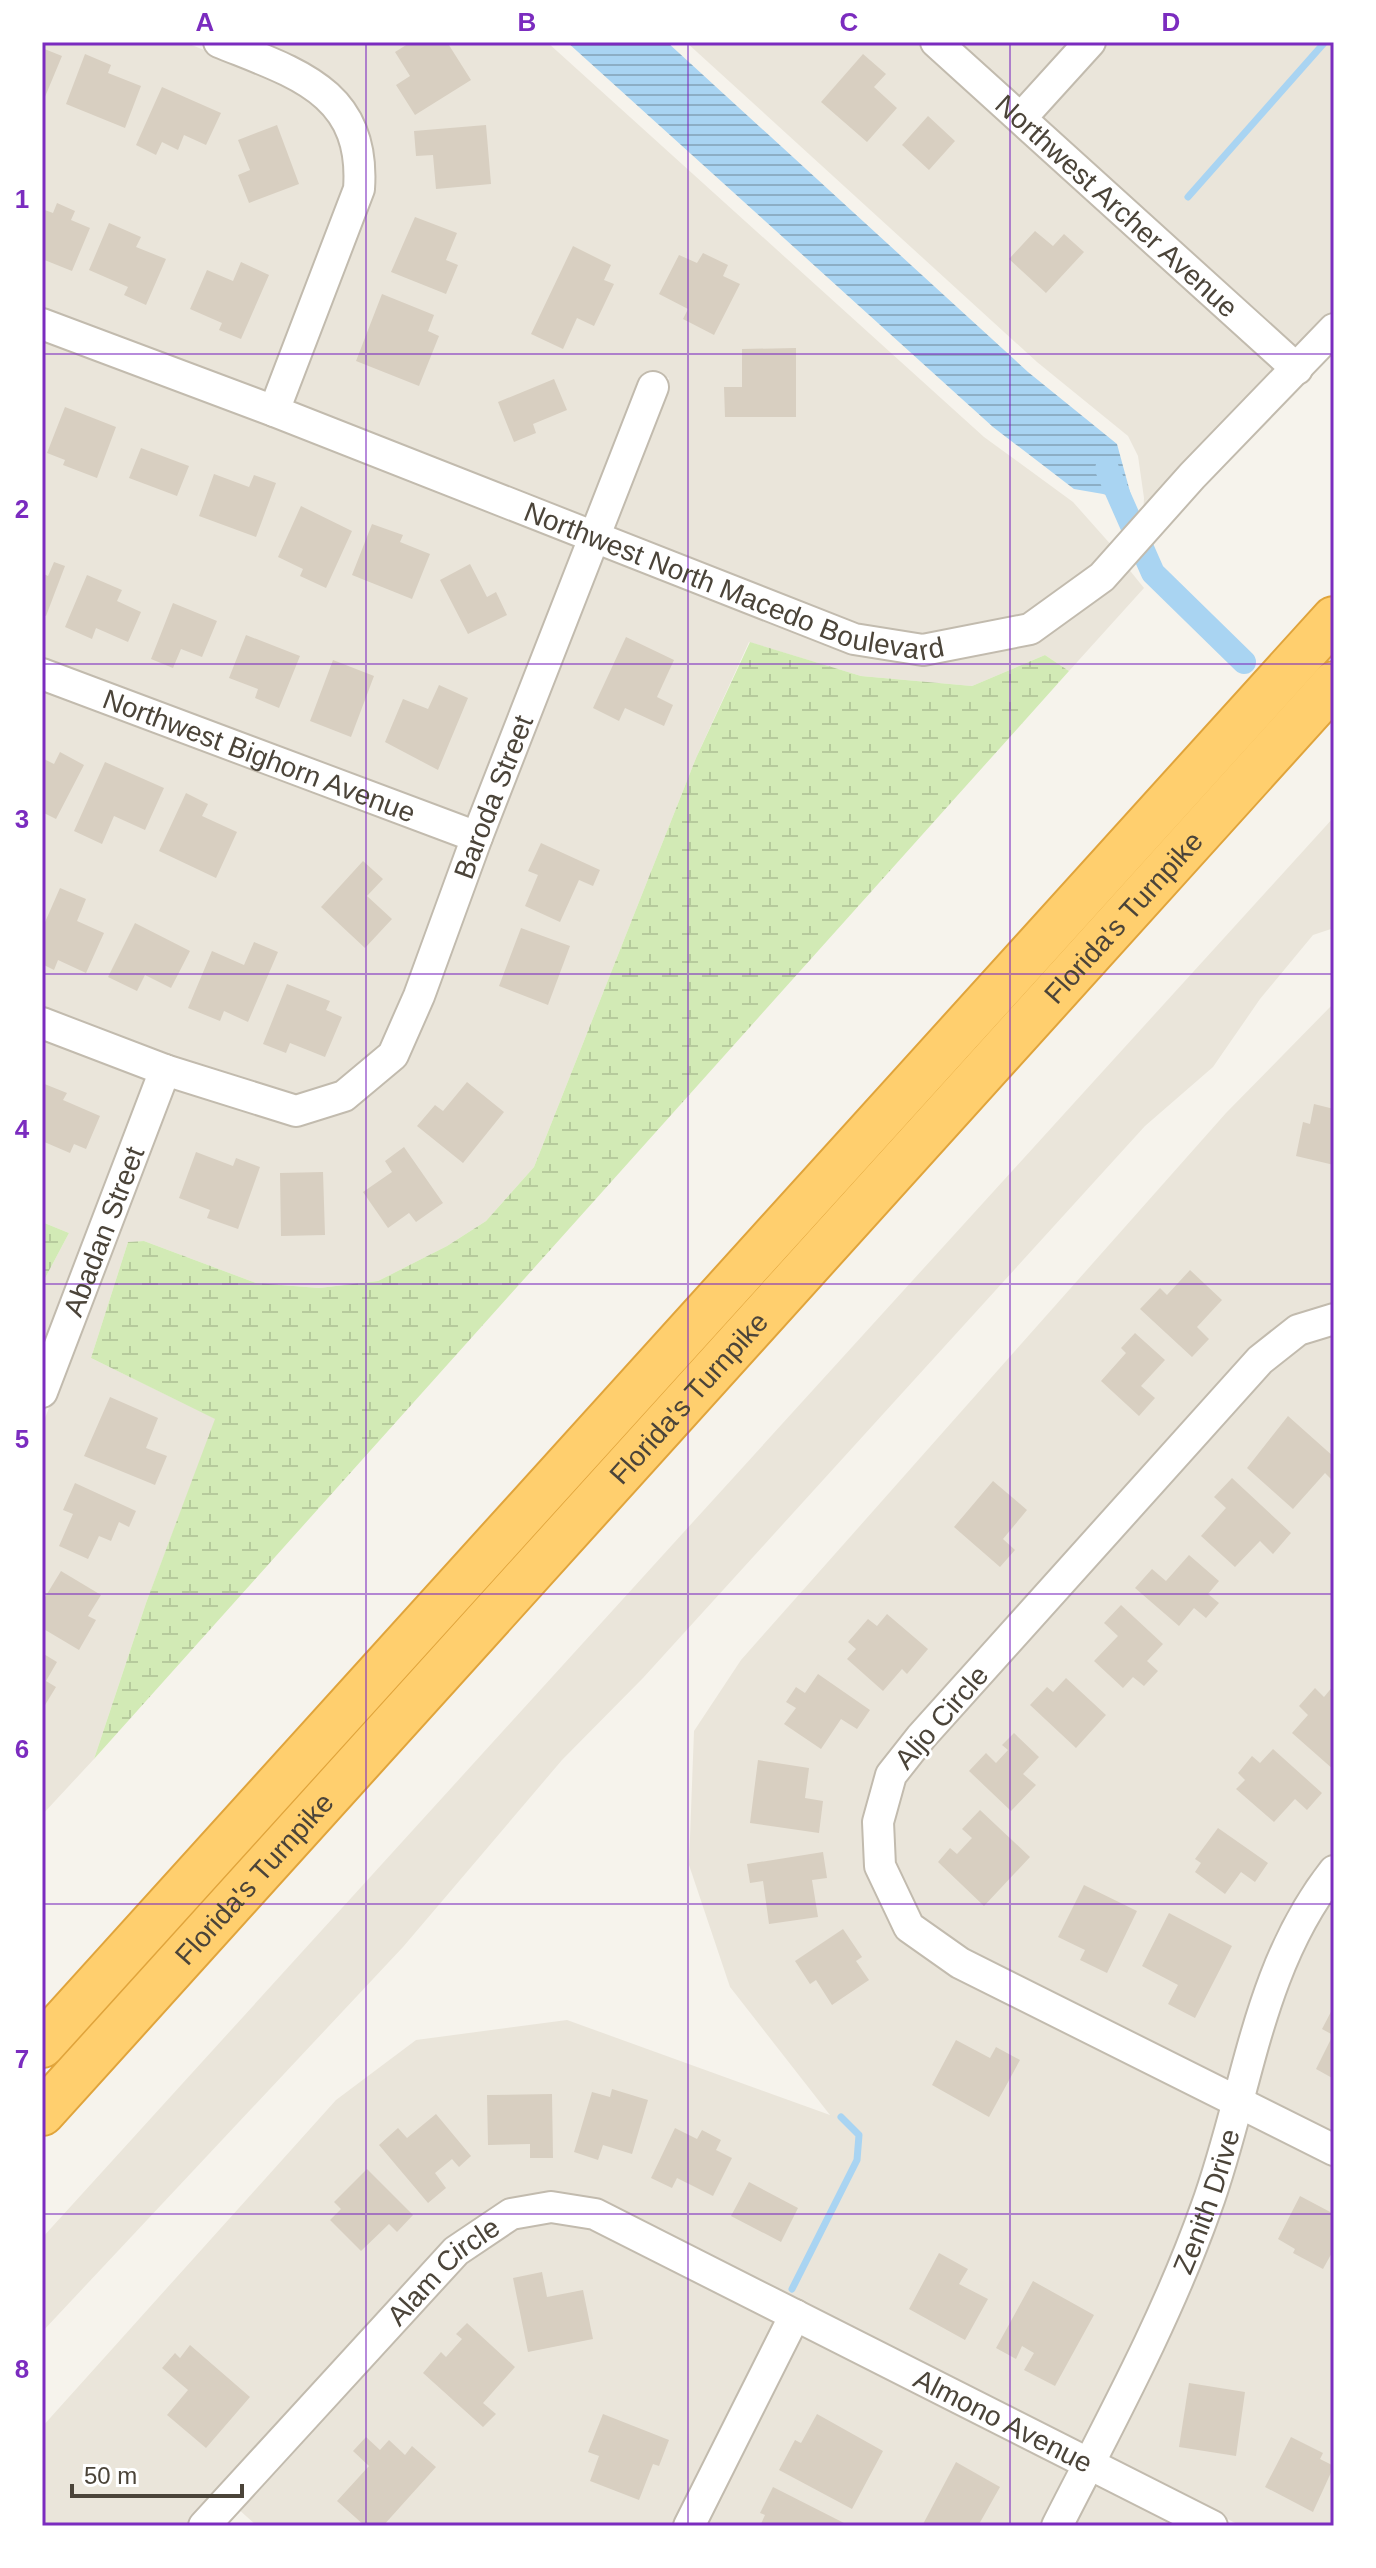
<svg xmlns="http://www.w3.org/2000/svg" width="1376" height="2568" font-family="Helvetica,sans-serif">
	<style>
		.residential { fill: #eae5da }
		.wetland { fill: url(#wetland-marsh) }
		.water { fill: url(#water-rules) }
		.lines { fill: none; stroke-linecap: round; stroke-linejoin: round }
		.stream { stroke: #a9d4f2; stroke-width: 7 }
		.canal { stroke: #a9d4f2; stroke-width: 24 }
		.building { fill: #d8cfc1 }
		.minor-casing { stroke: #c2bbae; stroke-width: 34 }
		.highway-casing { stroke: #e0a43c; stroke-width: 48 }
		.minor { stroke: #fff; stroke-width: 30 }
		.highway { stroke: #ffcf6e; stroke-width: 44 }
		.grid { fill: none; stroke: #7b2cbf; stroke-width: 2; stroke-opacity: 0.55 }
		.labels { text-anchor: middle; stroke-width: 6; stroke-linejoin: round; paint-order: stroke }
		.street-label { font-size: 28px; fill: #4b4439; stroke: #fff }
		.neatline { fill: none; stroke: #7b2cbf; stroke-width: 3 }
		.grid-label { font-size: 26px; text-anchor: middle; font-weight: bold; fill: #7b2cbf }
	</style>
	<defs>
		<pattern id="wetland-marsh" width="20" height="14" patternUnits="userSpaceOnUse" patternTransform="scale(2)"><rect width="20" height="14" fill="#d2eab5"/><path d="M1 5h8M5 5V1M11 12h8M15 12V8" fill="none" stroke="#b6ca9c"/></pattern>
		<pattern id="water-rules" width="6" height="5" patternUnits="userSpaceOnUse" patternTransform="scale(2)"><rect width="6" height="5" fill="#a9d4f2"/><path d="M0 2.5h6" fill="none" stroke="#8caec5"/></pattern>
	</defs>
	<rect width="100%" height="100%" fill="#f6f3ec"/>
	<!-- residential -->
	<path class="residential" d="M42,42H184L285,82L318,104L344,145L346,188L268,395L42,310Z
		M255,42H547L984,437L1073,502L1113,547L1094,568L1026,618L924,637L858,626L611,530L669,378L646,372L589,521L290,403L359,224L348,98L321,72Z
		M686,42H916L1279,371L1143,514L1144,498L1138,456L1128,436L1037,362Z
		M956,42H1074L1022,100Z
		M1106,42H1334V311L1297,351L1039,116Z
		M42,338L579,545L470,821L42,660Z
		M602,554L848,650L987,652L1127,567L1144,588L1069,671L1045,655L972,686L861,676L749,642L696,758L534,1167L486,1221L447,1246L378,1281L319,1288L256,1283L144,1241L128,1242L91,1358L216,1419L146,1603L94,1759L42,1815V1426L172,1086L291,1123L394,1070L399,1071L410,1057L407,1053Z
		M42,688L461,845L383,1048L339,1085L298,1098L170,1058L42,1009Z
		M1334,817V928L1313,935L1260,999L1213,1067L1145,1126L643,1678L562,1760L403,1947L42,2332V2238Z
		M1334,1003V1307L1291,1320L881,1768L898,1934L1225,2110L1171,2270L1084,2446L602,2203L510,2201L219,2491L189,2526H42V2427L336,2100L416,2040L567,2020L830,2115L730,1987L689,1865L694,1731L741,1660L1226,1113Z
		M42,1037L149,1078L42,1359V1284L69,1233L42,1222Z
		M1334,1332V1852L1305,1890L1232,2084L967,1952L920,1918L893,1861L891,1822L902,1780L1268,1369L1303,1341Z
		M1334,1890V2135L1254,2095L1285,1984Z
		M1247,2121L1334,2165V2526H1241L1106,2456Z
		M550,2219L590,2226L778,2322L676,2526H257L236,2507L464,2260L515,2226Z
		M800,2332L1073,2469L1044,2526H702Z
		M1094,2480L1183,2526H1070Z"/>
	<!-- wetland -->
	<path class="wetland" d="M750,642L861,676L972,686L1045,655L1069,671L94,1759L146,1603L215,1419L91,1358L128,1242L144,1241L256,1283L319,1288L378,1281L447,1246L486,1221L534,1167L696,758Z
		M42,1222L69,1233L42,1284Z"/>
	<!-- water -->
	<path class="water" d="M567,42H667L1028,372L1117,444L1132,499L1074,489L993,427Z"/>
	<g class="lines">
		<!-- stream -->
		<path class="stream" d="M1188,197L1325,42
			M792,2289L857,2160L859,2135L841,2117"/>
		<!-- canal -->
		<path class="canal" d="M1107,469L1153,573L1244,662"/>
	</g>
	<!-- building -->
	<path class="building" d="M411,42H447L471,80L415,115L396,85L410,76L395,52Z
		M42,48L62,56L42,104Z
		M85,54L111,65L108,73L141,86L125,128L66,104Z
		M863,54L886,74L874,87L897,108L867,142L821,102Z
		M162,87L221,113L206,145L184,135L178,150L162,142L156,155L136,145Z
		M928,116L955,141L929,170L902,145Z
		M277,125L299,184L249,203L238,175L250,170L238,140Z
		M486,125L491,184L436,189L433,155L416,156L414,131Z
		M57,203L75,211L71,220L90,228L72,271L42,259V209L53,213Z
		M415,217L457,233L446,260L458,265L446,294L391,272Z
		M109,223L141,237L136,247L166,259L146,305L124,295L128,287L89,270Z
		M1035,231L1053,246L1064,234L1084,252L1046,293L1009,259Z
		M573,246L611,265L604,280L614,284L594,326L577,318L563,349L531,334Z
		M703,253L728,265L723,276L740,284L714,335L683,319L688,309L659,294L679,255L697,263Z
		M241,262L269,275L241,339L219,330L222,323L190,309L207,270L233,281Z
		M382,294L434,315L428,331L439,336L419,386L356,361Z
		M796,348V417H725L724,387H742V349Z
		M554,379L567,410L533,424L536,433L514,442L498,402Z
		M65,407L116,427L97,478L63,465L65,460L47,453Z
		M141,448L189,466L177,496L129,478Z
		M214,474L249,487L254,475L276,483L256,537L199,516Z
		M301,506L352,531L326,588L300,576L303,569L278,557Z
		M372,524L403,535L400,542L430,554L412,599L352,575Z
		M54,562L65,566L46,616L42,615V573L48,576Z
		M470,564L487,597L496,592L507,615L468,634L440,580Z
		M87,575L122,590L117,601L141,612L128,642L96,628L92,639L65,627Z
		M173,603L217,621L202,657L181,649L173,668L151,659Z
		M246,635L300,656L279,708L255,698L258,689L229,678Z
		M626,637L674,660L657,697L673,705L664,726L625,708L619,721L593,708Z
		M333,660L374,676L351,737L310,721Z
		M439,685L468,698L438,770L385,742L403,699L428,709Z
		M60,752L84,765L56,819L42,812V758L54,764Z
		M105,762L164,788L145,830L114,816L102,844L74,831Z
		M186,793L208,804L202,816L237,832L216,878L159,851Z
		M541,843L600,870L593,886L579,880L560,922L525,906L538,875L528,871Z
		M363,861L383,879L367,896L392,919L365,948L321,907Z
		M60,888L86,899L77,921L104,933L86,973L58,960L54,970L42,964V929Z
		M135,923L190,951L171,988L145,975L137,991L108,977Z
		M521,928L570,946L548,1005L499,986Z
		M254,942L278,952L248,1022L224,1011L220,1021L188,1008L212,951L244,965Z
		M287,984L330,1001L326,1010L342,1017L325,1057L290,1043L286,1053L263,1044Z
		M467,1082L504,1112L463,1163L417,1126L435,1105L443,1111Z
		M42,1083L67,1093L63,1100L100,1116L86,1149L74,1144L70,1153L42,1141Z
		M1314,1104L1334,1109V1165L1296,1156L1303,1122L1310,1124Z
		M404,1147L443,1203L416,1222L409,1213L388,1228L363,1192L392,1172L385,1161Z
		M196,1152L233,1166L236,1158L260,1167L238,1229L207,1218L210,1210L179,1198Z
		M323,1172L325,1235L281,1236L280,1173Z
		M1190,1270L1222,1300L1197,1327L1209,1339L1192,1357L1140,1309L1160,1288L1167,1295Z
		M1135,1333L1165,1360L1141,1386L1155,1398L1139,1416L1101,1381L1126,1353L1121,1348Z
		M110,1397L158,1418L146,1448L167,1456L155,1485L84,1456Z
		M1288,1416L1334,1457V1482L1325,1473L1293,1509L1247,1468Z
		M1232,1478L1291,1533L1273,1554L1260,1541L1235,1567L1201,1536L1226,1508L1214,1497Z
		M993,1481L1027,1510L1003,1539L1015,1550L1000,1567L954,1527Z
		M75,1483L136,1511L129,1527L119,1522L111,1541L99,1536L88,1559L59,1546L73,1514L63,1510Z
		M1189,1555L1219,1581L1208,1594L1219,1603L1206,1618L1194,1608L1179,1626L1135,1588L1152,1569L1166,1581Z
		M61,1571L101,1595L88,1616L96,1620L79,1650L42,1628V1602Z
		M1121,1605L1163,1644L1147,1661L1158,1671L1144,1686L1133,1677L1123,1688L1094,1661L1118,1636L1104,1623Z
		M887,1614L928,1649L907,1674L902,1669L883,1691L847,1659L856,1649L848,1642L868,1619L877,1626Z
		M42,1653L57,1662L46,1681L56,1687L42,1710Z
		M818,1674L870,1710L857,1729L841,1719L821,1749L784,1724L796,1708L786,1702L796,1687L805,1693Z
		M1066,1678L1106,1715L1076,1748L1030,1705L1047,1687L1053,1692Z
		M1334,1685V1770L1292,1733L1308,1715L1299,1706L1315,1688L1324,1697Z
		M1014,1733L1039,1757L1023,1774L1036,1785L1011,1811L969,1771L986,1753L996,1763L1008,1750L1002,1745Z
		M1273,1749L1322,1793L1307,1810L1295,1799L1274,1822L1236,1789L1245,1780L1238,1773L1252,1756L1260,1763Z
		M758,1760L809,1768L805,1798L823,1801L819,1833L750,1823Z
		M980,1810L1030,1857L984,1906L938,1862L950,1848L957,1854L972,1838L962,1829Z
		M1218,1828L1268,1863L1255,1882L1241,1872L1225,1894L1195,1872L1201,1863L1195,1859Z
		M823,1852L827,1878L812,1880L818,1917L769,1924L763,1881L750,1883L747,1864Z
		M1084,1885L1137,1911L1107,1973L1080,1960L1085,1950L1058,1937Z
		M1169,1913L1232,1946L1195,2018L1168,2004L1178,1985L1142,1966Z
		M843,1929L862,1957L856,1961L869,1980L832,2005L816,1980L810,1984L795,1961Z
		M1334,2006V2079L1316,2069L1333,2035L1322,2029Z
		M956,2040L990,2058L996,2047L1020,2060L989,2117L932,2085Z
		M612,2089L648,2100L632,2154L603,2145L598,2160L574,2152L592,2092L610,2097Z
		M552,2094L553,2158H530V2144L488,2145L487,2095Z
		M436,2114L471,2156L459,2167L452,2159L435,2173L446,2188L428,2203L379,2145L398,2128L407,2138Z
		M675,2128L697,2139L702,2130L721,2140L716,2150L732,2158L713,2196L677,2178L672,2188L651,2178Z
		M367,2169L413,2215L397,2232L389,2224L361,2251L330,2220L341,2209L334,2202Z
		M749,2182L798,2208L781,2242L731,2216Z
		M1300,2196L1334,2214V2249L1323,2269L1293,2253L1295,2249L1278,2239Z
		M939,2253L968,2269L959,2284L988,2299L965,2340L909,2309Z
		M542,2272L547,2297L583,2290L593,2339L528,2352L513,2278Z
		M1033,2281L1094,2315L1055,2386L1024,2370L1034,2353L1022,2346L1016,2359L996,2348Z
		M467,2323L515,2367L483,2403L496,2414L483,2427L423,2373L441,2352L446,2357L462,2339L456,2334Z
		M190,2345L250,2397L206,2448L167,2415L188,2390L162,2368L175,2353L180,2358Z
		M1189,2383L1245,2392L1236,2456L1179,2447Z
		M603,2414L669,2440L659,2466L653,2464L639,2500L590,2481L599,2456L588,2452Z
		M817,2414L883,2451L852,2509L779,2470L795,2440L801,2443Z
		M366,2437L380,2450L389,2440L405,2455L412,2446L436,2467L383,2526H365L337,2501L369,2466L353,2451Z
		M1291,2437L1323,2453L1320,2459L1334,2466L1313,2512L1265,2487Z
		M956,2462L1000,2487L978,2526H922Z
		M773,2487L846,2524L845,2526H760L765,2515L760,2513Z"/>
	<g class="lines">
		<!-- minor casing -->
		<g class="minor-casing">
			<g id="minor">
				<path d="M219,42C295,73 366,91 359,189L274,411"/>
				<path id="s1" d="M936,42L1297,369"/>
				<path d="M1021,118L1090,42"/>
				<path id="s2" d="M42,324L274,411L854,639L923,650L1030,629L1102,577L1192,476L1334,329"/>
				<path id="s3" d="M42,674L477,837"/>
				<path id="s4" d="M42,1023L165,1070L296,1111L344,1096L393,1055L419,996L477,837L653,387"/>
				<path d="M1334,1319L1298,1330L1260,1360L921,1737L891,1775L878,1822L880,1866L909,1927L960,1963L1334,2150"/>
				<path id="s5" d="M42,1392L165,1070"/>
				<path id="s6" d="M204,2526L456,2251L511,2214L551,2207L595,2214L1212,2526"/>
				<path d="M689,2526L795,2315"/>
				<path id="s7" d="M1057,2526C1110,2422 1167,2318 1206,2208C1248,2093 1256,1970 1334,1871"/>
			</g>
		</g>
		<!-- highway casing -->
		<g class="highway-casing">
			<g id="highway">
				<path d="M42,2045L1334,619"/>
				<path id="s8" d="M42,2113L1334,684"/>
			</g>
		</g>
		<!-- minor -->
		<use href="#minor" class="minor"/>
		<!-- highway -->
		<use href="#highway" class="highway"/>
	</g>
	<!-- grid -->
	<path class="grid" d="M366,42V2526M688,42V2526M1010,42V2526M42,354H1334M42,664H1334M42,974H1334M42,1284H1334M42,1594H1334M42,1904H1334M42,2214H1334"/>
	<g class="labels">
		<!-- street labels -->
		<g class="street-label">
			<text dy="10" stroke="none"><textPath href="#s1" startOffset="244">Northwest Archer Avenue</textPath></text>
			<text dy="10" stroke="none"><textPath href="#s2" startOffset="740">Northwest North Macedo Boulevard</textPath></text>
			<text dy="10" stroke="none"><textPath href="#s3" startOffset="232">Northwest Bighorn Avenue</textPath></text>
			<text dy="10" stroke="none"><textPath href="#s4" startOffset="660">Baroda Street</textPath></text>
			<text dy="10" stroke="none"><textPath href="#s8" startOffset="1612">Florida's Turnpike</textPath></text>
			<text dy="10" stroke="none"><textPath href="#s5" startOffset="172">Abadan Street</textPath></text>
			<text dy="10" stroke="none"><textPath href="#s8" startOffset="964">Florida's Turnpike</textPath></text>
			<text transform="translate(941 1717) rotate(-49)" y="10">Aljo Circle</text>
			<text dy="10" stroke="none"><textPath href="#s8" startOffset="316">Florida's Turnpike</textPath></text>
			<text dy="10" stroke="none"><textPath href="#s7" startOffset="358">Zenith Drive</textPath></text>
			<text dy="10" stroke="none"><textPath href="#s6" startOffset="350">Alam Circle</textPath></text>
			<text dy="10" stroke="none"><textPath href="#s6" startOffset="982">Almono Avenue</textPath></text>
		</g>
	</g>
	<!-- border -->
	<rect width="1376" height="2568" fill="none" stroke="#ffffff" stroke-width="88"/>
	<!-- scale -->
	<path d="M72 2484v12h170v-12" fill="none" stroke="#4b4439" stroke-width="4"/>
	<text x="84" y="2484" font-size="24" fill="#4b4439" stroke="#ffffff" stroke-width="6" paint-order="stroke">50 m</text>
	<rect x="44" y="44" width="1288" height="2480" class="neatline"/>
	<g class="grid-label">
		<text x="205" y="31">A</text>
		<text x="527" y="31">B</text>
		<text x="849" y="31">C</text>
		<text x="1171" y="31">D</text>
		<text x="22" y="208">1</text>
		<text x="22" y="518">2</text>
		<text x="22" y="828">3</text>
		<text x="22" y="1138">4</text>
		<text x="22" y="1448">5</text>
		<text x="22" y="1758">6</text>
		<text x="22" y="2068">7</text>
		<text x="22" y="2378">8</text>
	</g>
</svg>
